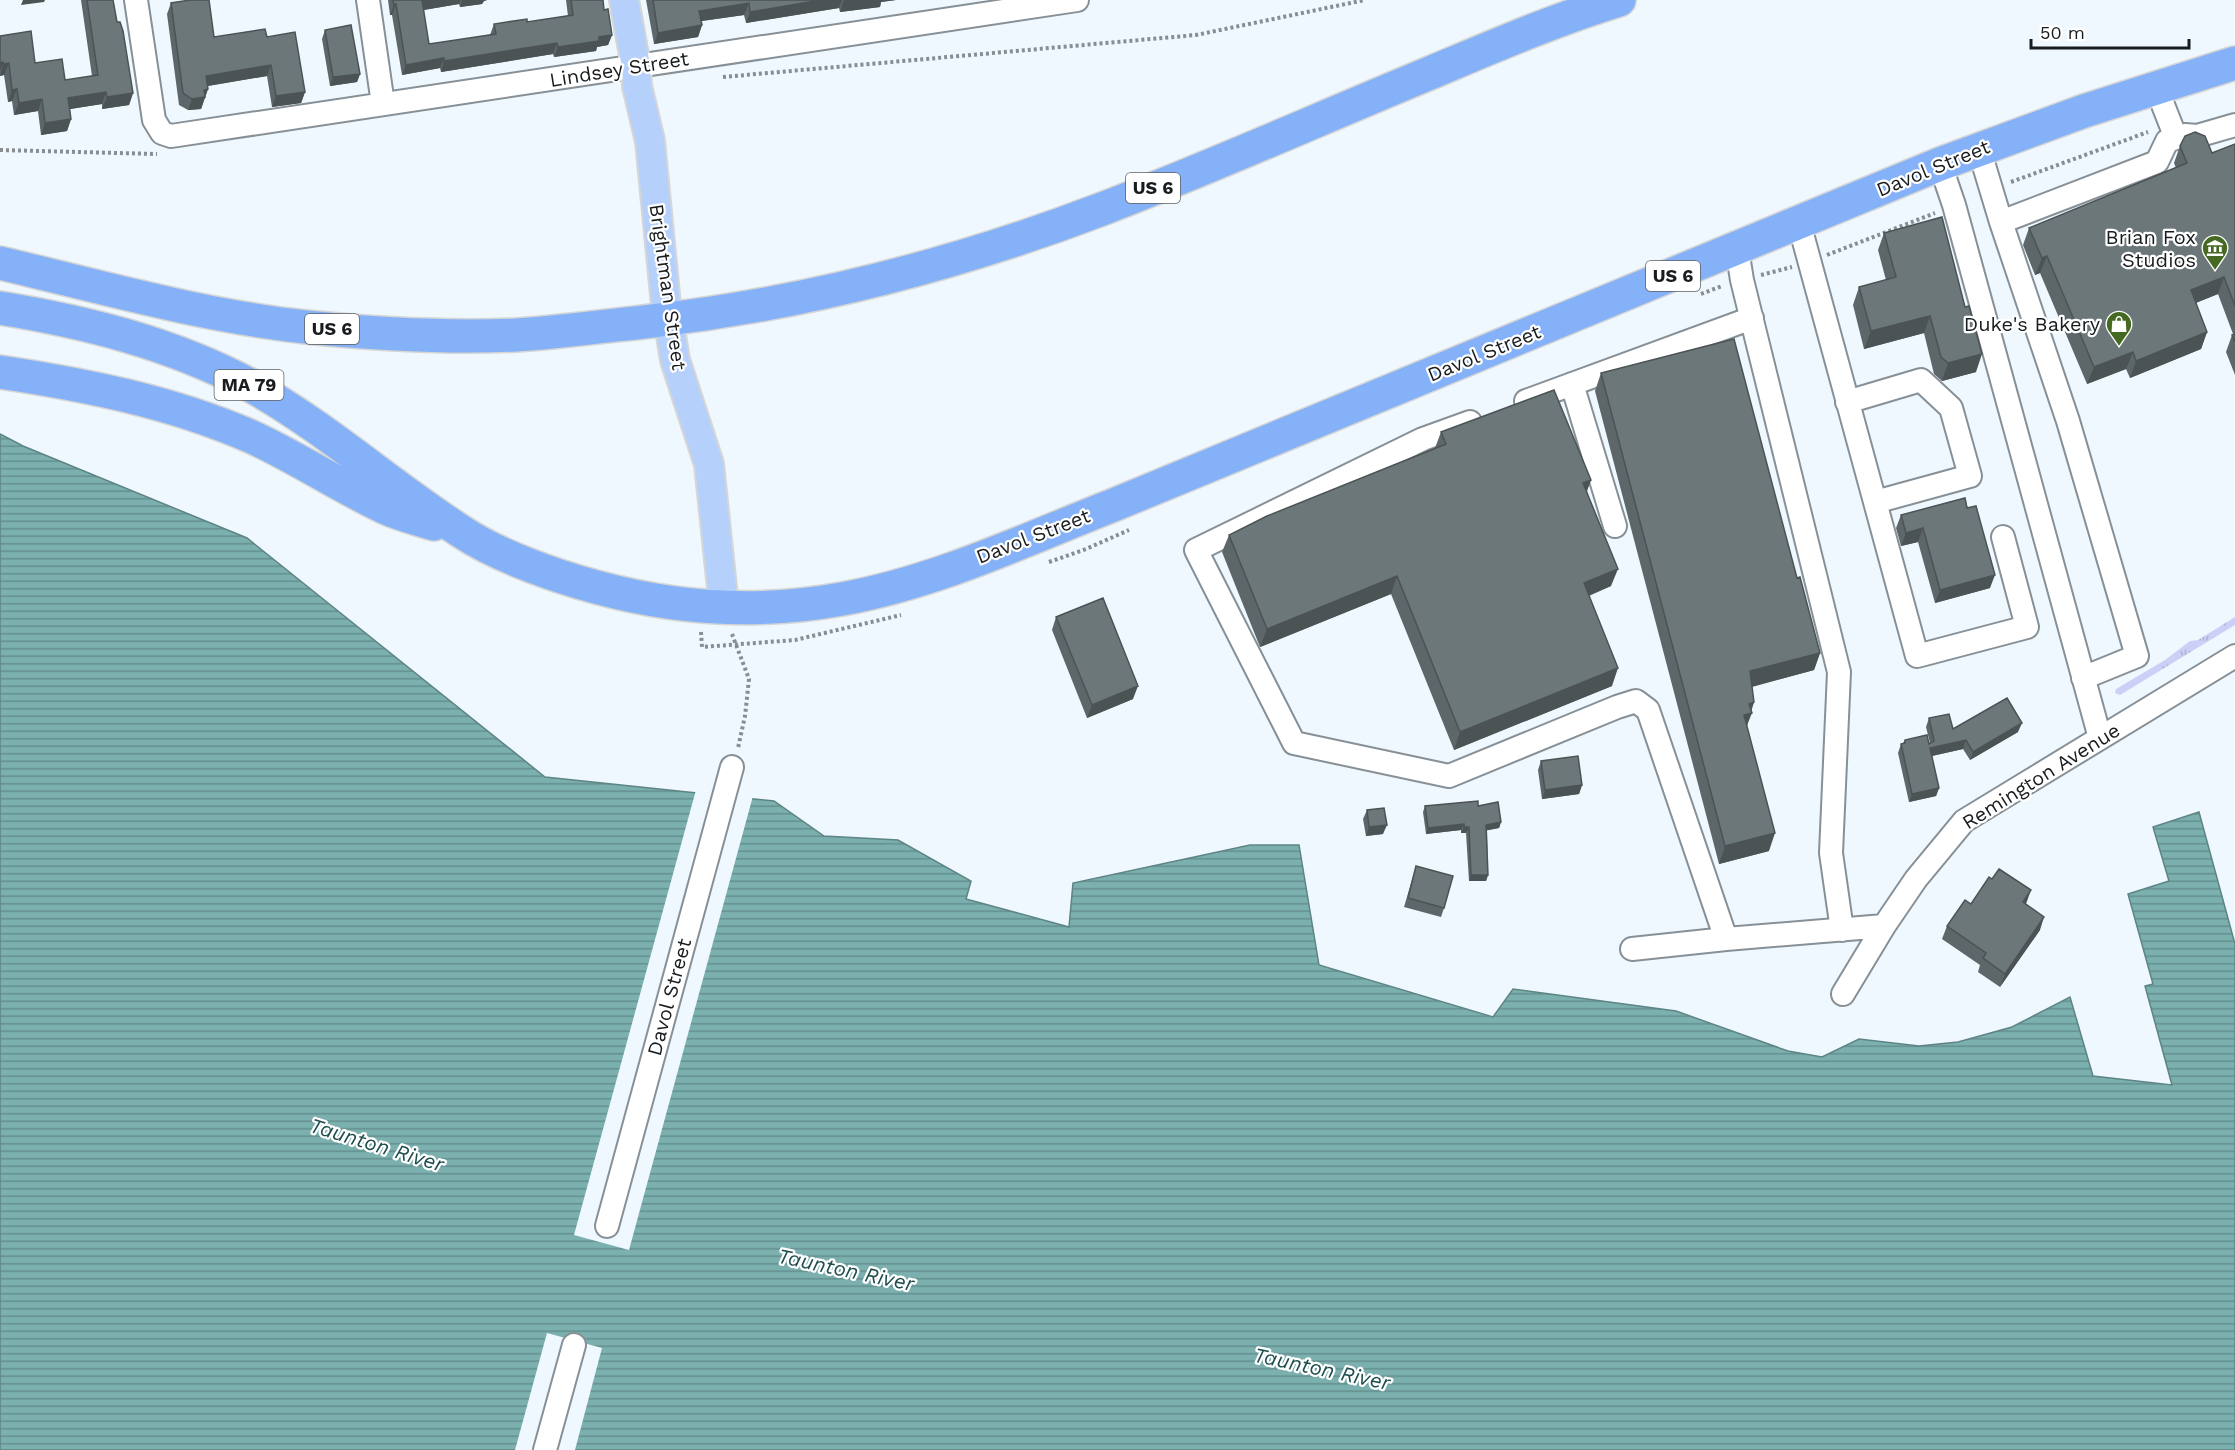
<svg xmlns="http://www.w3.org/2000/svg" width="2235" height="1450" font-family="'Work Sans',sans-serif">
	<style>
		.grass { fill: url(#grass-tufts) }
		.water { fill: url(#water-rules); stroke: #5e8484; stroke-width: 1.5 }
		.pier { fill: #eef8fe }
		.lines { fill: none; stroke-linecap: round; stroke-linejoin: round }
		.minor-casing { stroke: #879096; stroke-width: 26 }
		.major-casing { stroke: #d6d6d6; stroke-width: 32 }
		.highway-casing { stroke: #d6d6d6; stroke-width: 36 }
		.path { stroke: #878d91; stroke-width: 4; stroke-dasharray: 3 3; stroke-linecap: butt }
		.minor { stroke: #fff; stroke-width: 22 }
		.major { stroke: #b5d0fa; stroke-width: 28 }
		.highway { stroke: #84b1f7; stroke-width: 33 }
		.wall { fill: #5d6669 }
		.shaded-wall { fill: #4c5355 }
		.building { fill: #6c777a; stroke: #4c5355; stroke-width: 1.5 }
		.labels { text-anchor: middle; stroke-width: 4.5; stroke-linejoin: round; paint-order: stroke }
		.shield { fill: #fff; stroke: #5e6062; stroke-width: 1.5 }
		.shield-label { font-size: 18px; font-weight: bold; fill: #191c1e }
		.street-label { font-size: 20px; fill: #191c1e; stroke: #fff }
		.poi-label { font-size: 20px; fill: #191c1e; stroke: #fff; text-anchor: end }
		.water-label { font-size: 21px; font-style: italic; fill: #1f4e4e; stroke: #fff }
	</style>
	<defs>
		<pattern id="grass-tufts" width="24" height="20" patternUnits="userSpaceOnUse" patternTransform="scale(1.5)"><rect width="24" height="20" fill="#ccd0f6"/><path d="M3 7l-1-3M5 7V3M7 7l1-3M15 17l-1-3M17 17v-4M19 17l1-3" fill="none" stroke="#afb2d2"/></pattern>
		<pattern id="water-rules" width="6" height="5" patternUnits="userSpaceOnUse" patternTransform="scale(1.5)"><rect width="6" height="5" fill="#7bb0af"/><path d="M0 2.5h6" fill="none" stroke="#648e8e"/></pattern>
	</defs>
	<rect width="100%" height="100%" fill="#eef8fe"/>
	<!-- grass -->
	<path class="grass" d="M2235,617V625L2120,695L2115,693L2116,689L2165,660L2190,641L2198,640Z"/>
	<!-- water -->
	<path class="water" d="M0,434L23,446L247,538L545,777L774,801L824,836L898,840L971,881L966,899L1069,927L1073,883L1250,845H1299L1319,965L1493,1017L1513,989L1676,1011L1788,1051L1822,1057L1859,1039L1919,1046L1958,1042L2012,1027L2070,997L2093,1076L2172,1085L2145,986L2153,984L2128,894L2169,881L2153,827L2199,812L2235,944V1450H0Z"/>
	<!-- pier -->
	<path class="pier" d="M696,790L753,796L629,1250L574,1235Z
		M547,1333L602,1348L575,1450H515Z"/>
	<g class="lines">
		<!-- minor casing -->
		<g class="minor-casing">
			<path id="minor" d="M136,0L154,120L162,133L171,136L1077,0
				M368,0L383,104
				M2156,87L2176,138
				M1979,149L2001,222
				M1940,164L1954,205L2100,738
				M1799,223L1917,656L2027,627L2003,537
				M1737,249L1742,280L1839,672L1831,853L1842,930
				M1572,384L1615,526
				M1526,401L1752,318
				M1847,402L1921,380L1951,408L1970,476L1875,502
				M1470,422L1423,439L1196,550L1294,743L1449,776L1617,707L1636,701L1648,710L1726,939L1884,926
				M2083,678L2137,656L2068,421L2001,222L2157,162L2167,141L2185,135L2197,136L2235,125
				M1632,949L1726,939
				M1843,994L1884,926L1916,879L1964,821L2235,656
				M607,1226L732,767
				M545,1450L574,1345"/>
		</g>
		<!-- major casing -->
		<g class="major-casing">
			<path id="major" d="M624,0L636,66L637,86L650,141L666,305L675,360L709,464L724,607"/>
		</g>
		<!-- highway casing -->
		<g class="highway-casing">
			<path id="highway" d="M0,263C101,287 203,316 306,327C376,334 448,338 517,335C563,332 607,326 652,321C808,303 955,265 1102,209C1212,167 1321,118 1430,73C1492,47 1554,20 1619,0
				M0,308C86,322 170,343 248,384C324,426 389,485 462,532C498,556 555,576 596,587C676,609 760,614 842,599C937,582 1027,539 1116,504L1940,164L2084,111L2235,63
				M0,372C87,385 172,402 252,437C298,458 341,487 386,508C401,515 418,519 434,524"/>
		</g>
		<!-- path -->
		<path class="path" d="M723,77L1196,35L1365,0
			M0,150L157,154
			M2011,182L2148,132
			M1827,255L1935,213
			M1761,275L1792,267
			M1701,294L1722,286
			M1049,562L1086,549L1129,530
			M701,632L702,647L795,640L901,615
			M732,634L749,679L745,716L738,748"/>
		<!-- minor -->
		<use href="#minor" class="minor"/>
		<!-- major -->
		<use href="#major" class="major"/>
		<!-- highway -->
		<use href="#highway" class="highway"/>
	</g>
	<!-- wall -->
	<path class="wall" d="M81,0H113L117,22L133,93L129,105L102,109V104L70,109L71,119L67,131L41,135L38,111L14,115L12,101L8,102L4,75L0,76V36L35,63L65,80L92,76Z
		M388,0H487L484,1L482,4L460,7L459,4L423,10L429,44L490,35L494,24L527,22L568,16L566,0H603L604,10L612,35L608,45L597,47L596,51L554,57L553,54L441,72L440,68L402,75L392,15H390Z
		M646,0H896L881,2L880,7L840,12L839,8L746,23L744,15L701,21L702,25L698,37L654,44Z
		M171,3L214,37H267L305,92L301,103L272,107L267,76L207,86L208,89L201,109L188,110L179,105L167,14Z
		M325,30L360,74L357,82L330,86L322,39Z
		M2235,144V375L2226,352L2232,335L2233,334L2218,294L2196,303L2207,332L2201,349L2130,378L2126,369L2087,384L2040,273L2035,275L2023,245L2029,228L2176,168L2174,163L2180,146L2212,153Z
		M1884,233L1976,372L1942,381L1934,374L1924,333L1864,349L1853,305L1859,287L1886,280L1878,250Z
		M1601,373L1797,578L1820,653L1814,670L1752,687L1754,702L1747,726L1769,851L1719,864L1595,391Z
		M1441,432L1591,480L1587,491L1611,586L1589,596L1612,686L1454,750L1391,594L1260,647L1222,552L1229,535L1435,448Z
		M1965,498L1990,588L1935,603L1918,542L1901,546L1896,528L1901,515Z
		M1056,617L1133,699L1087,718L1052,630Z
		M1929,718L1953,729L2018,732L1970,760L1963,749L1932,756L1939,788L1936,796L1909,802L1898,753L1901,744L1903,743L1905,740L1930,743L1926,727Z
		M1541,761L1582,785L1579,794L1542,799L1538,770Z
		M1425,806H1478L1501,822L1499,828L1487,830L1488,875L1486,881H1469L1466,833H1461V830L1426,834L1423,812Z
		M1367,810L1383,834L1366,836L1363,819Z
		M1416,866L1444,908L1441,917L1404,907Z
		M2026,904L2040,930L2000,987L1978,972L1980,965L1942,939L1947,926Z"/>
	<!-- shaded-wall -->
	<path class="shaded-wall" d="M23,0H45L44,2L21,5Z
		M422,0H461L459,4L418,11Z
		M462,0H487L484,1L482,4L460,7Z
		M821,0H842L839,8L746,23L750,12Z
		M844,0H896L881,2L880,7L840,12Z
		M749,3L744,15L695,22L699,11Z
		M396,4L392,15H390L394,5Z
		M702,25L698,37L654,44L658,33Z
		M612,35L608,45L597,47L596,51L554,57L558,47L599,37Z
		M557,43L553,54L441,72L444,61Z
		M444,58L440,68L402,75L406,65Z
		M3,62L0,71V63Z
		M9,63L4,75L0,76L3,64Z
		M271,65L267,76L202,87L206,76Z
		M360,74L357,82L330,86L333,77Z
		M17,89L12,101L8,102L12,90Z
		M208,89L201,109L188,110L192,99L204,90Z
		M106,92L102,104L64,110L68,98Z
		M305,92L301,103L272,107L276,96Z
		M133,93L129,105L102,109L107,97Z
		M42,99L38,111L14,115L19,103Z
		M71,119L67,131L41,135L45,123Z
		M2047,256L2040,273L2035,275L2042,258Z
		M2224,277L2218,294L2185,307L2191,290Z
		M1930,316L1924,333L1864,349L1871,331Z
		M2207,332L2201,349L2130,378L2136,361Z
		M2133,352L2126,369L2087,384L2094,367Z
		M1982,354L1976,372L1942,381L1948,363Z
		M1591,480L1584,498L1583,483Z
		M1923,528L1918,542L1901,546L1906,533Z
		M1618,569L1611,586L1577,600L1584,583Z
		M1995,575L1990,588L1935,603L1940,590Z
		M1397,576L1391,594L1260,647L1267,629Z
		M1820,653L1814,670L1743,689L1750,671Z
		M1618,668L1612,686L1454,750L1460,732Z
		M1138,686L1133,699L1087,718L1092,705Z
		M1754,702L1750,713H1752L1745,730L1744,715L1749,704Z
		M2022,723L2018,732L1970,760L1973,752Z
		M1966,740L1963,749L1927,757L1930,748Z
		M1582,785L1579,794L1542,799L1545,790Z
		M1939,788L1936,796L1909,802L1912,794Z
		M1501,822L1499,828L1484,831L1486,825Z
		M1464,824L1461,830L1426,834L1428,828Z
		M1387,825L1383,834L1366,836L1369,827Z
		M1464,827H1469L1466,833H1461Z
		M1775,833L1769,851L1719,864L1725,846Z
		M1471,875H1488L1486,881H1469Z
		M2031,890L2026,904L2018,916L2023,902Z
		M2044,917L2040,930L2000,987L2005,974Z"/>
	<!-- building -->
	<path class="building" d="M87,0H113L117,22H120L123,31L133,93L107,97L106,92L68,98L71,119L45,123L42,99L19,103L17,89L12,90L9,63L3,64V62L0,63V36L31,31L35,63L62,59L65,80L98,75Z
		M190,0H209L214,37L265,29L267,37L295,32L305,92L276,96L271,65L206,76L208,89L204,90L205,97L192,99L183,93L171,3Z
		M393,0H424H422L429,44L496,34L494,24L527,19V22L573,15L571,0H603L604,10L608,9L612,35L599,37V41L558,47L557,43L444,61V58L406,65L396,4L394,5Z
		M653,0H821L750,12L749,3L699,11L702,25L658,33Z
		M351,25L360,74L333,77L325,30Z
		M2195,132L2205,136L2212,153L2235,144V306L2224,277L2191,290L2207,332L2136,361L2133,352L2094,367L2047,256L2042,258L2029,228L2187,163L2180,146L2185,136Z
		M1942,217L1965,307L1969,306L1982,354L1948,363L1941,357L1930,316L1871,331L1859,287L1896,277L1884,233Z
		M2235,334V342L2232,335Z
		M1734,339L1797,578L1800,577L1820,653L1750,671L1754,702L1749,704L1752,713L1744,715L1775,833L1725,846L1601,373Z
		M1554,390L1591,480L1583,483L1618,569L1584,583L1618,668L1460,732L1397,576L1267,629L1229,535L1267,516L1446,444L1441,432Z
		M1965,498L1967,508L1976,506L1995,575L1940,590L1923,528L1906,533L1901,515Z
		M1103,598L1138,686L1092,705L1056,617Z
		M2007,698L2022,723L1973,752L1966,740L1930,748L1939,788L1912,794L1901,744L1905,743V740L1927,735L1929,744L1934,741L1929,718L1949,714L1953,729Z
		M1578,756L1582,785L1545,790L1541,761Z
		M1478,801V806L1498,802L1501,822L1486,825L1488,875H1471L1469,827H1464V824L1428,828L1425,806Z
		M1384,808L1387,825L1369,827L1367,810Z
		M1416,866L1453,876L1444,908L1408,898Z
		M1999,869L2031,890L2023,902L2044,917L2005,974L1983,958L1986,953L1947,926L1965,900L1971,904L1989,877L1992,879Z"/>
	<!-- icons -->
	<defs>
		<g id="museum-pin" transform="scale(1.35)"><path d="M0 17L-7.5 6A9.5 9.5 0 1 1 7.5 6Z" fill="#456921" stroke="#fff"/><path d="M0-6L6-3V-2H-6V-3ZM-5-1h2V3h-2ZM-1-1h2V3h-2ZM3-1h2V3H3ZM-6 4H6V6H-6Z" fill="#fff"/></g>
		<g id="shop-pin" transform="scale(1.35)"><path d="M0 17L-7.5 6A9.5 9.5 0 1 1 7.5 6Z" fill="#456921" stroke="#fff"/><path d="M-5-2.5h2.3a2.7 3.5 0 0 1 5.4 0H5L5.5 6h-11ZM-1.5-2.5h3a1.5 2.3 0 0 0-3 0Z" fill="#fff"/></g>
	</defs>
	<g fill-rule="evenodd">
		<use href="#museum-pin" x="2215" y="248"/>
		<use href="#shop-pin" x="2119" y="324"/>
	</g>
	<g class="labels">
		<!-- shield labels -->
		<g class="shield">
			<rect x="1126" y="173" width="54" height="30" rx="4.5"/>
			<rect x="1646" y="261" width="54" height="30" rx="4.5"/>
			<rect x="305" y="314" width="54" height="30" rx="4.5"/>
			<rect x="214.5" y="370" width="69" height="30" rx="4.5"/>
		</g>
		<g class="shield-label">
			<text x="1153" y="194">US 6</text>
			<text x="1673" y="282">US 6</text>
			<text x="332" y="335">US 6</text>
			<text x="249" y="391">MA 79</text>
		</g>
		<!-- street labels -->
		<g class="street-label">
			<text transform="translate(619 69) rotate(-9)" y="7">Lindsey Street</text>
			<text transform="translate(1933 168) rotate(-22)" y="7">Davol Street</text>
			<text transform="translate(668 287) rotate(82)" y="7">Brightman Street</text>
			<text transform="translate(1484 353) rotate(-22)" y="7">Davol Street</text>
			<text transform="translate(1033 536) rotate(-21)" y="7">Davol Street</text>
			<text transform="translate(2041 776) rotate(-32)" y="7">Remington Avenue</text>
			<text transform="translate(669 997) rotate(-75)" y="7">Davol Street</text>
		</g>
		<!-- poi labels -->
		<g class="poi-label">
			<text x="2196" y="244">Brian Fox<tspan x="2196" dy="23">Studios</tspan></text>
			<text x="2100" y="331">Duke's Bakery</text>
		</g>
		<!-- water labels -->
		<g class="water-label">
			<text transform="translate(377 1145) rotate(17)" y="7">Taunton River</text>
			<text transform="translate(846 1270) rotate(12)" y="7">Taunton River</text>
			<text transform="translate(1322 1369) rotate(12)" y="7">Taunton River</text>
		</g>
	</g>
	<!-- scale -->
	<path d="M2031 39v9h158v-9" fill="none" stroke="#191c1e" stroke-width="3"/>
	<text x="2040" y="39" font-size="18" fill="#191c1e" stroke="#ffffff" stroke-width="4.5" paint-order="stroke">50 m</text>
</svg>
